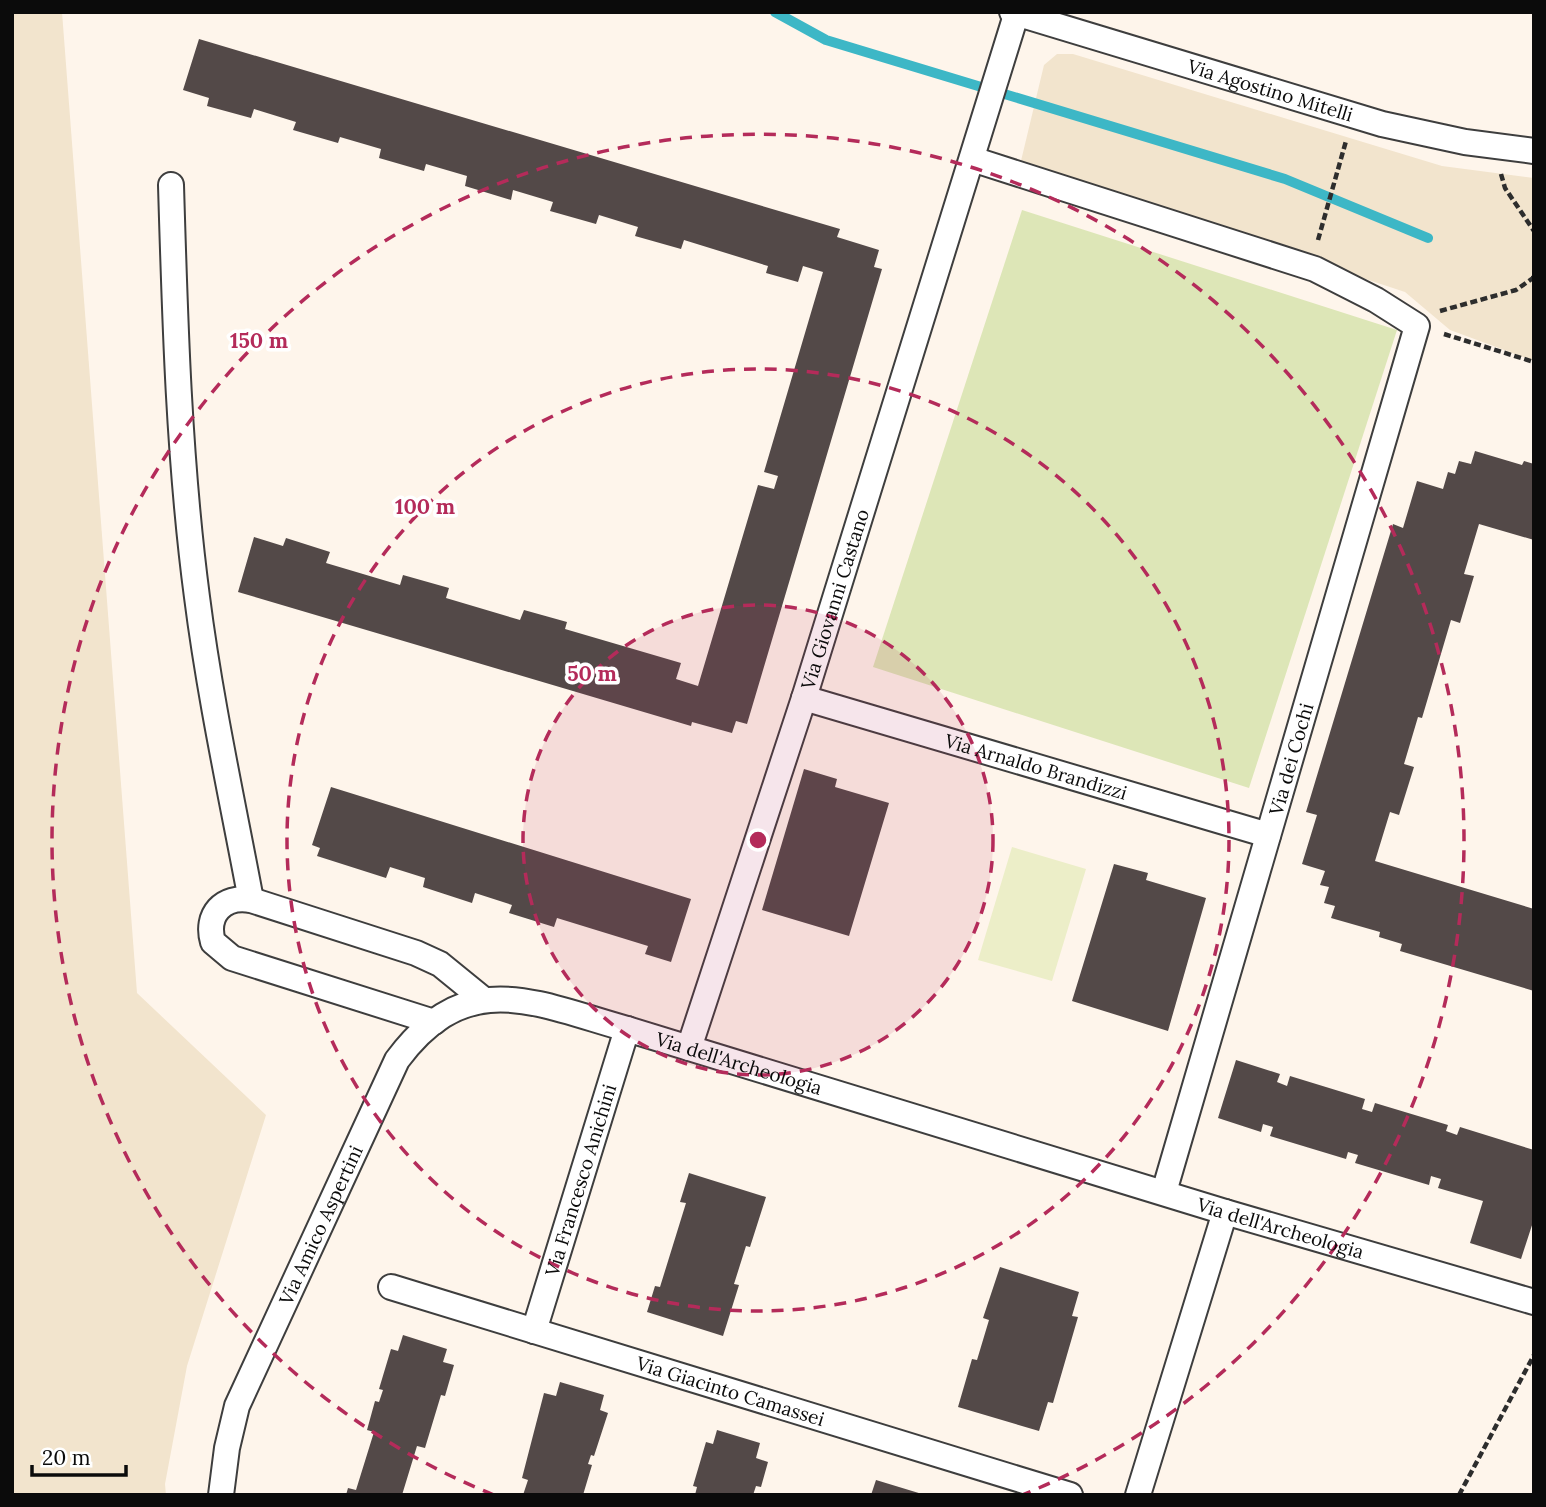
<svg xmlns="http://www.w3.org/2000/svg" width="1546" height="1507" font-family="Lora,serif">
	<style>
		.farmland { fill: #f2e4cd }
		.green { fill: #dde6b7 }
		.pitch { fill: #eceec8 }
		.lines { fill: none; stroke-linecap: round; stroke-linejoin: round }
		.stream { stroke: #3db7c6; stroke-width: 10 }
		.building { fill: #534948 }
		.street-casing { stroke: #3e3e3e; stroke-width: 28 }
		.path { stroke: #2d2d2d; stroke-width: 4.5; stroke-dasharray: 7 3.5; stroke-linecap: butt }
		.street { stroke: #fff; stroke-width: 24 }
		.ring { fill: none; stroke: #b42b5a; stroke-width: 3.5; stroke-dasharray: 12 9 }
		.labels { text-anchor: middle; stroke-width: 7; stroke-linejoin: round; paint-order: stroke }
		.street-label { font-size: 19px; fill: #0b0b0b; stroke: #fff }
		.centre { fill: #b42b5a; stroke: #fff; stroke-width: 3.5 }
		.ring-label { font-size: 21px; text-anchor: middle; font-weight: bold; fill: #b42b5a; stroke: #fff; stroke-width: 7; stroke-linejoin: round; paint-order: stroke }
	</style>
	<rect width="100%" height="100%" fill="#fef5eb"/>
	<!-- farmland -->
	<path class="farmland" d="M12,12H62L137,993L266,1115L187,1366L165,1484L166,1495H12Z
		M1057,54H1073L1442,166L1534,178V361L1450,330L1405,292L1020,165L1044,65Z"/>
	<!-- green -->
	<path class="green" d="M1022,210L1397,330L1249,788L873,667Z"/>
	<!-- pitch -->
	<path class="pitch" d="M1012,847L1086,869L1052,981L978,960Z"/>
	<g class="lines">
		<!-- stream -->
		<path class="stream" d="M775,12L826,40L1285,179L1428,238"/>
	</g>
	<!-- building -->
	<path class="building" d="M199,39L840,229L837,237L879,250L874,267L882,269L747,724L736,721L732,733L692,722L691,726L238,592L254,537L283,546L286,538L330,552L326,563L400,585L403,575L449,588L446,598L520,620L524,610L567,622L565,629L681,663L676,679L698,686L758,485L774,489L778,476L764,472L823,272L803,266L798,282L766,273L768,266L684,240L681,249L635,236L638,227L599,215L596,224L550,211L553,202L513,190L511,200L465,186L467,176L426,164L424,171L379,158L381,149L340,137L338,143L293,130L296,122L254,109L251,118L207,106L209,98L183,90Z
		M1475,451L1522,465L1524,461L1534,464V540L1479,524L1464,574L1474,576L1460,623L1451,620L1422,718L1418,717L1404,764L1414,767L1399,815L1390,812L1375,861L1534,909V991L1400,951L1402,944L1379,937L1380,932L1331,918L1335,906L1324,903L1329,887L1320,885L1325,871L1302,864L1317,815L1306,812L1393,524L1403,528L1417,481L1443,489L1448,472L1455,474L1459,461L1471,464Z
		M804,769L837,779L835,787L889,803L849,936L762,910Z
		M331,787L691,899L671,962L645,954L648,946L557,918L554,927L509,913L512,905L475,893L472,903L423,887L425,878L390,867L386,878L317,856L320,848L312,845Z
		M1114,864L1148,873L1146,880L1206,898L1168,1031L1072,1001Z
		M1236,1060L1280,1074L1277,1082L1287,1086L1290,1076L1365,1099L1362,1109L1372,1112L1375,1103L1448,1125L1446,1131L1457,1135L1460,1127L1534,1150V1219L1521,1259L1470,1243L1483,1201L1438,1188L1441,1179L1431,1176L1429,1185L1355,1163L1358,1155L1348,1152L1346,1159L1270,1136L1273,1127L1263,1124L1261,1132L1218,1118Z
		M689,1173L766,1197L750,1247L746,1246L734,1284L739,1285L723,1336L647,1312L655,1286L660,1287L686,1203L680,1202Z
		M1000,1267L1079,1292L1072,1316L1078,1317L1053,1403L1048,1402L1039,1431L958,1407L972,1359L977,1360L989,1320L983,1318Z
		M403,1335L447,1349L443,1362L454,1365L445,1396L441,1395L425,1448L417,1446L402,1495H346L348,1488L356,1490L374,1432L367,1430L375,1401L379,1402L383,1390L379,1389L391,1349L398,1351Z
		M560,1382L604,1395L600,1410L608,1413L594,1456L591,1455L588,1464L592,1465L583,1495H523L528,1480L522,1478L544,1393L556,1396Z
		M717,1430L760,1443L756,1458L768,1462L761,1487L756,1486L753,1495H695L697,1487L693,1486L706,1442L713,1444Z
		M876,1480L922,1494V1495H871Z"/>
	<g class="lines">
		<!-- street casing -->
		<g class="street-casing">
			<g id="street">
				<path id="s1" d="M1012,12L1382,124L1465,142L1534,151"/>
				<path d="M972,159L1315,269L1376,300L1417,326L1164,1192"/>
				<path d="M171,185C175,323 179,461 197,597C210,699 232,799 251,900"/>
				<path id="s2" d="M804,698L1268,835"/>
				<path d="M434,1022L232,958L213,942C205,915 223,895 251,900L416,953L440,964L483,999"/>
				<path id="s3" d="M689,1048L804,698L1016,15"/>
				<path id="s4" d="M391,1287L1070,1495"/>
				<path id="s5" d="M534,1331L627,1029"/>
				<path id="s6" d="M221,1495L227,1448L237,1406L397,1060C467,966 534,1003 627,1029L1225,1212L1534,1302"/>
				<path d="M1138,1495L1225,1212"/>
			</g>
		</g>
		<!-- path -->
		<path class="path" d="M1501,174L1505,188L1534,231
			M1318,240L1346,141
			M1440,311L1516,290L1533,278L1534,273
			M1444,334L1534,362
			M1459,1495L1534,1355"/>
		<!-- street -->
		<use href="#street" class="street"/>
	</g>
	<!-- distance rings -->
	<circle cx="758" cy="840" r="235" fill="#b42b5a" fill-opacity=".12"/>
	<g class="ring">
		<circle cx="758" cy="840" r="235"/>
		<circle cx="758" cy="840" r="471"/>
		<path d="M494 1495A706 706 0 1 1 1022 1495"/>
	</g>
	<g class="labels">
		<!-- street labels -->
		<g class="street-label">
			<text dy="7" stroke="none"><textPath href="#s1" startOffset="270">Via Agostino Mitelli</textPath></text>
			<text dy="7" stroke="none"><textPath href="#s3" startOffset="472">Via Giovanni Castano</textPath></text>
			<text transform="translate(1291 759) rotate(-74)" y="7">Via dei Cochi</text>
			<text dy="7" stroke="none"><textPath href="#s2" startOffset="242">Via Arnaldo Brandizzi</textPath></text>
			<text dy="7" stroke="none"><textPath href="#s6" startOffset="844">Via dell'Archeologia</textPath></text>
			<text dy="7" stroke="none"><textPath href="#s5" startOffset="158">Via Francesco Anichini</textPath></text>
			<text dy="7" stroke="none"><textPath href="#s6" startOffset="290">Via Amico Aspertini</textPath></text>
			<text dy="7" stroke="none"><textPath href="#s6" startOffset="1410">Via dell'Archeologia</textPath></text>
			<text dy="7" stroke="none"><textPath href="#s4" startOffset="355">Via Giacinto Camassei</textPath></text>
		</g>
	</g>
	<circle cx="758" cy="840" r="10" class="centre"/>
	<g class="ring-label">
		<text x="259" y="348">150 m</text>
		<text x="425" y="514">100 m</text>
		<text x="592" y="681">50 m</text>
	</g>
	<!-- border -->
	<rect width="1546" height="1507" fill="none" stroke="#0b0b0b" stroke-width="28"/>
	<!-- scale -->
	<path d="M32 1465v10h94v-10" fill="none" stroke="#0b0b0b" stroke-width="3.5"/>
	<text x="42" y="1465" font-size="21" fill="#0b0b0b" stroke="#ffffff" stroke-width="5" paint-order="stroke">20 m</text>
</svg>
